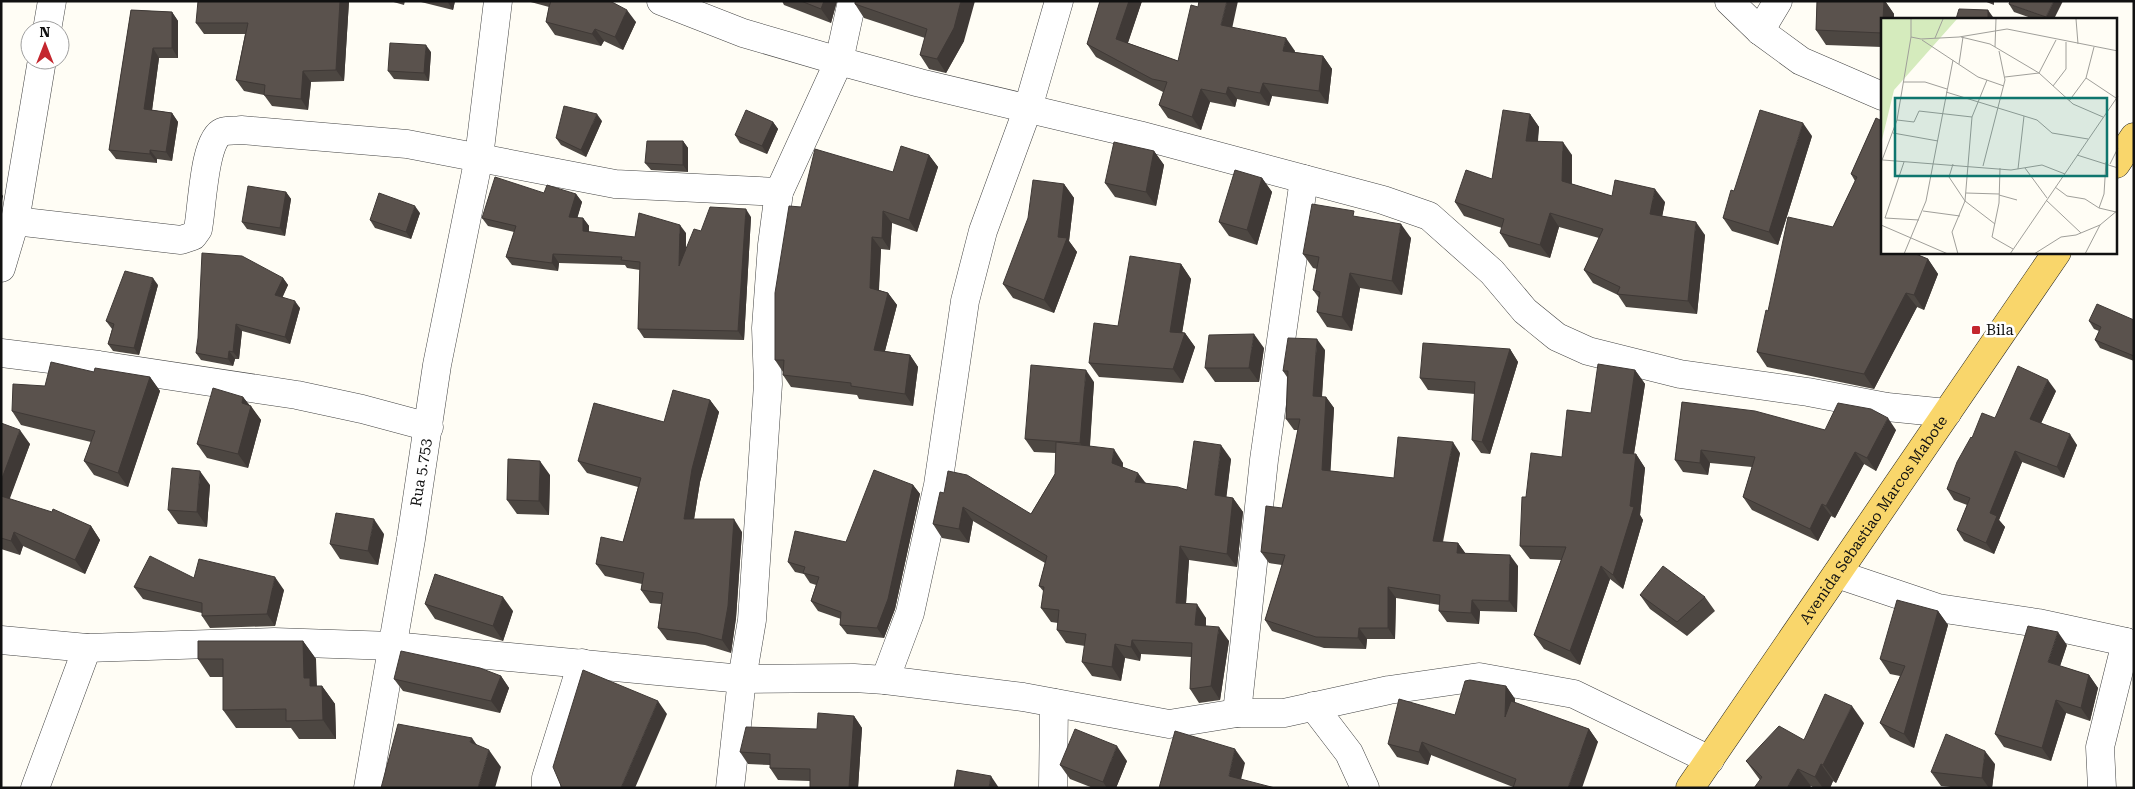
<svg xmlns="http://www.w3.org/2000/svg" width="2135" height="789" font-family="'Roboto Serif',serif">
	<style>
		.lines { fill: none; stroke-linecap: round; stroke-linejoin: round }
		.minor-casing { stroke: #444; stroke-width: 29 }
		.major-casing { stroke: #222; stroke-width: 29 }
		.minor { stroke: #fff; stroke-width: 28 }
		.major { stroke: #f9d66b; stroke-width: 28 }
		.wall { fill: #4d4742 }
		.shaded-wall { fill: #3f3936 }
		.building { fill: #5a524d; stroke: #3f3936 }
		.poi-dot { fill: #c4262e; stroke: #fff; stroke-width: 2 }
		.labels { text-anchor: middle; stroke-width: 5; stroke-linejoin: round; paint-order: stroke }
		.poi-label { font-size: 15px; fill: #111; stroke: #fff; text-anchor: start }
		.street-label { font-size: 15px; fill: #111; stroke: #fff }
		.inset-road { fill: none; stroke: #a09f9a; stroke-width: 1 }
		.view { fill: #0f766e; fill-opacity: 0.15; stroke: #0f766e; stroke-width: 2.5 }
		.inset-edge { fill: none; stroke: #111; stroke-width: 2.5 }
	</style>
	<rect width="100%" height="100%" fill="#fffdf5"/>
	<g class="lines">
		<!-- minor casing -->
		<g class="minor-casing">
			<g id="minor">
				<path d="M661,1L743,33L839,61L920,83L1139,135L1383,200L1429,216L1492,272L1525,311L1557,337L1588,351L1680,374L1808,392L1887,407L1947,413"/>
				<path d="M1729,1L1760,31L1801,61L1882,96"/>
				<path d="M47,30L52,1"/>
				<path d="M1760,31L1778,1"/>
				<path d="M15,221L181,240L193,236L198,229C202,210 204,139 222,132C227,130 236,131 241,130L407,144L615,184L779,192"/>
				<path d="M1,268L15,221L42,60"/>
				<path d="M1,353L99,365L297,395L362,409L429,427"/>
				<path d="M1837,574L1938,608L2038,623L2126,642L2134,647"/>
				<path d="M1,640L87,648L274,642L393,646L742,679L854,678L885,680L1023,697L1169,724L1237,713H1284L1389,690L1479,677L1574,694L1710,760"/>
				<path d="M885,680L910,613L938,485L965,301L983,231L1028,108L1059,1"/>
				<path d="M1313,706L1349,753L1365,788"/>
				<path d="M1237,713L1264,460L1304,179"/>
				<path d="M35,788L87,648"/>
				<path id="s1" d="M368,788L411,539L437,365L479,157L498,1"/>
				<path d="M546,788V778L582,663"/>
				<path d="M730,788L742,679L752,620L768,384L766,328L772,245L779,192L839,61L852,1"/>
				<path d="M1053,788L1054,703"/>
				<path d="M2102,788L2100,747L2126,642"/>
			</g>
		</g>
		<!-- major casing -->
		<g class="major-casing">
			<g id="major">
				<path d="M2116,164L2134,137"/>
				<path id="s2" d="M1690,788L2057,252"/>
			</g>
		</g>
		<!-- minor -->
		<use href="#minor" class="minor"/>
		<!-- major -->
		<use href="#major" class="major"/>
	</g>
	<!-- wall -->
	<path class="wall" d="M349,1L344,81L311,82L308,110L272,106L264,95L244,91L236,80L245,34H204L196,23Z
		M390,1H405L404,5Z
		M417,1H455L453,10Z
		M527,1H596L636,22L623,50L604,41L601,46L555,35L546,22L549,7Z
		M782,1H837L831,23L784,5Z
		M855,1L964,41L946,73L929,69L920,55L925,38L864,18L855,4Z
		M1100,1H1142L1128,43L1178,61L1232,27L1295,51L1294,52L1323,56L1332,69L1328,104L1272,96L1269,106L1237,99L1235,107L1210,102L1201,130L1168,118L1159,105L1163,92L1096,57L1087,44Z
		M1817,1H1885L1894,14L1882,19V47L1826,45L1816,30Z
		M1984,1H1994V5Z
		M2009,4L2054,19H2034L2014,12Z
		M131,10L172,12L178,21V58H159L152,110L172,113L178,122L172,161L157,159V163L116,159L109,150Z
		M431,52L429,81L394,79L388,71Z
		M1530,114L1539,127L1538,141L1572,155V184L1612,196L1665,202L1662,216L1705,235L1697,314L1626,307L1618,295L1593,283L1584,270L1599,238L1559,227L1550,258L1509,247L1500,233L1502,228L1464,216L1455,202L1492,179Z
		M1876,118L1915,254L1928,259L1938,274L1924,310L1917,307L1874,389L1767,367L1757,352L1768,311L1833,227L1855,181L1851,174Z
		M602,121L586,157L561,145L556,138Z
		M773,122L778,129L767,154L740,143L735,135Z
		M1812,136L1778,245L1732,231L1723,218L1734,191Z
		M683,141L688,148V172L651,170L645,163Z
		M1154,151L1164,165L1156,206L1115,197L1105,183Z
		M929,155L938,167L917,232L892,223L890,250L881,249L879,290L888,293L897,305L885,351L910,355L918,367L913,406L859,399L857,395L791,387L783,375V372L775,360L801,207L893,172Z
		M1262,178L1272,192L1257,245L1229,236L1219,222Z
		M1064,184L1074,198L1069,241L1077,252L1054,313L1013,298L1003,284Z
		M286,192L291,199L285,236L247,229L242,222Z
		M576,194L582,202L577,218H583L589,226V232L635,237L686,233V250L701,231L751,217L744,340L644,338L638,329L640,270L627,268L625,265L559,263L558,271L512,265L506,257L514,232L488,226L482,218Z
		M420,213L411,239L375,228L370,220Z
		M1357,217L1411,238L1402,295L1360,288L1352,331L1327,327L1317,312L1319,298L1313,290L1317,269L1313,268L1303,254Z
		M1181,264L1191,279L1182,332L1185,333L1195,347L1183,383L1099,377L1089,363L1118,326Z
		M283,278L288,285L282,297L300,308L290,344L242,331L239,359H235L233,366L201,360L196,353Z
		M158,285L139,355L113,351L108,344L112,329L106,321Z
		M2134,320V361L2100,348L2095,340L2099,331L2094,329L2089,321Z
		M1264,348L1259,382H1215L1205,368Z
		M1510,349L1518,362L1490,454L1481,453L1472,440L1475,394L1428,390L1420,378Z
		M1325,350L1322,397H1326L1334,408L1330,471L1394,478L1460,453L1443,542L1458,543L1465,553L1518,566L1517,612L1480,611L1479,624L1447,622L1439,611L1440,605L1396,598L1395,639H1367L1366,649L1324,648L1272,631L1265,620L1282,565L1269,563L1261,552L1282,508L1298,430H1294L1286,419L1287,377L1283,371Z
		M1635,370L1645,384L1634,454H1636L1645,468L1640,515L1643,520L1623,589L1610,579L1580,665L1544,649L1534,635L1561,560L1530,559L1520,546L1526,497L1562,457Z
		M94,372L150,377L160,391L128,487L94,475L84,461L91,442L21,425L12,411L45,386Z
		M1094,382L1090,446L1123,463V467L1146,483L1187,490L1231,459L1226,497L1233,498L1243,512L1237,567L1189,560L1186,604L1206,618V626L1229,641L1220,700L1199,703L1190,689L1191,657L1141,654L1140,661L1125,658L1121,681L1092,676L1082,662L1085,646L1066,643L1057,630L1058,623L1051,622L1041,608L1044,592L1039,586L1045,563L973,521L969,543L942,538L933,524L944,493L1031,514L1055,474L1056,453L1034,452L1025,439Z
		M2056,391L2041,423L2077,445L2064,478L2022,462L1999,520L2005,527L1994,554L1964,541L1957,530L1967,505L1954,500L1947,489L1972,438L1995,418Z
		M243,397L261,420L248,468L207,458L197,444Z
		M710,400L719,412L700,482L694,519L742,532L736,618L731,653L705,645L667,640L658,628L661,604L650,603L641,590L642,584L605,576L596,564L623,542L638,487L587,473L578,461L664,422Z
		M1682,402L1825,430H1896L1876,471L1864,464L1835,518L1831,516L1818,541L1752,510L1743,497L1752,467L1710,463L1708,475L1683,472L1675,460Z
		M1,423L30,444L9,499L91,526L100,540L85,574L23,546L20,555L1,549Z
		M550,475L549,515L517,514L507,500Z
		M210,485L207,527L178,524L168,510Z
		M913,485L920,494L895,609L884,638L847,634L840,625L841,619L818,611L811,601L816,585L810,583L804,574L795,572L788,562L846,542Z
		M384,534L378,565L340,559L330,544Z
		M194,578L284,590L275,626L210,628L202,616V613L143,599L134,587Z
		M1640,595L1705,597L1715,611L1687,636L1650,609Z
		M425,604L513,611L503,641L435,619Z
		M1938,611L1948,625L1914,748L1890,737L1880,723L1900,676L1890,674L1880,659Z
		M303,641L316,659V686H322L335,704L336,739H299L291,728H236L223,710V677H210L198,659Z
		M2067,645L2060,666L2089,675L2098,688L2090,721L2066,713L2051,761L2004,747L1995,734Z
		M501,676L509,688L500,713L403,691L394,679Z
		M1506,686L1515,699V703L1589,729L1598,742L1513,787L1431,755L1428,765L1397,757L1388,744L1455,715Z
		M854,716L862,728L858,788H810V781L778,780L770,768V765L748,764L740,752L817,729Z
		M1864,723L1836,783L1833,781L1830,788H1814L1811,786L1760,780L1746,761L1804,740Z
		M1127,761L1116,788H1093L1070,779L1060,765Z
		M1995,764L1992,788H1960L1941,786L1931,772Z"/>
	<!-- shaded-wall -->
	<path class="shaded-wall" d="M340,1H349L344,81L336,70Z
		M447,1H455L453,10Z
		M824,1H837L831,23L821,9Z
		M961,1H975L964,41L946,73L937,59Z
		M1129,1H1142L1125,51L1116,39Z
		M1227,1H1238L1230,38L1221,25Z
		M1884,1H1885L1894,14V19H1883Z
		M2054,1H2063L2054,19H2047L2046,17Z
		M627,10L636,22L623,50L615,37Z
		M1988,10L1993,17V19H1988Z
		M172,12L178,21V58L172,48Z
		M595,29L604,41L601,46L592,34Z
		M1286,38L1295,51L1292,63L1283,51Z
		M426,45L431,52L429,81L424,73Z
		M153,48L159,58L151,118L144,109Z
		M1323,56L1332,69L1328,104L1319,91Z
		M303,71L311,82L308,110L301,99Z
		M1263,83L1272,96L1269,106L1260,93Z
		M1228,87L1237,99L1235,107L1226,94Z
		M1201,89L1210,102L1201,130L1192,117Z
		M172,113L178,122L172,161L166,152Z
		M597,114L602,121L586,157L581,150Z
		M1530,114L1539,127L1536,154L1526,141Z
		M773,122L778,129L767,154L762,146Z
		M1803,123L1812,136L1778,245L1769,232Z
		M683,141L688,148V172L683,165Z
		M1563,142L1572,155L1571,194L1562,181Z
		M150,150L157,159V163L150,154Z
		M1154,151L1164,165L1156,206L1146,192Z
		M929,155L938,167L917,232L909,220Z
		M1262,178L1272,192L1257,245L1247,230Z
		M1064,184L1074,198L1069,241L1077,252L1054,313L1044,300L1058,237Z
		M1655,189L1665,202L1660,228L1650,214Z
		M286,192L291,199L285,236L280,228Z
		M1,193L3,196L1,205Z
		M576,194L582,202L575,226L569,217Z
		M415,206L420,213L411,239L406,232Z
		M746,209L751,217L744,340L738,331Z
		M883,211L892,223L890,250L882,238Z
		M1550,213L1559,227L1550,258L1540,245Z
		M583,218L589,226L588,239L583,231Z
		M1696,222L1705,235L1697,314L1688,301Z
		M1401,224L1411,238L1402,295L1392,281Z
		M680,225L686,233L685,274L679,266Z
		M872,237L881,249L878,300L870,288Z
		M553,254L559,263L558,271L552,263Z
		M1928,259L1938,274L1924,310L1914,295Z
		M1181,264L1191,279L1180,346L1170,332Z
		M1350,273L1360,288L1352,331L1342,317Z
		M153,278L158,285L139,355L134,348Z
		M283,278L288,285L280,303L275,295Z
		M888,293L897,305L882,362L874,350Z
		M1906,293L1917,307L1874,389L1864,374Z
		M295,301L300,308L290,344L285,337Z
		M236,324L242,331L239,359L233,352Z
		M1185,333L1195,347L1183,383L1173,369Z
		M1254,334L1264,348L1259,382L1249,368Z
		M1317,339L1325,350L1321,407L1313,396Z
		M1510,349L1518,362L1490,454L1482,442Z
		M229,351L235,359L233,366L228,359Z
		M910,355L918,367L913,406L905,394Z
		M1086,370L1094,382L1089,456L1080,443Z
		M1635,370L1645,384L1632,466L1623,453Z
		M150,377L160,391L128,487L118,473Z
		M2048,380L2056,391L2038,430L2030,419Z
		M243,397L251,407V406L261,420L248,468L238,454L242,403Z
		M1326,397L1334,408L1330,481L1322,470Z
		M710,400L719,412L700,482L692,532L684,519L692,469Z
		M1888,418L1896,430L1876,471L1867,458Z
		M20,430L30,444L6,509L1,502V481Z
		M2070,434L2077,445L2064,478L2057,467Z
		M1453,442L1460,453L1440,552L1433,541Z
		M1221,445L1231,459L1225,509L1215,495Z
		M1114,449L1123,463L1121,477L1112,463Z
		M1701,450L1710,463L1708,475L1700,463Z
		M2015,451L2022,462L1999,520L2005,527L1994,554L1986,543L1990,513Z
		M1855,452L1864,464L1835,518L1826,506Z
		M1636,454L1645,468L1640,515L1643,520L1623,589L1613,575L1630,506Z
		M540,461L550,475L549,515L539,501Z
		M200,471L210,485L207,527L197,512Z
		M1138,473L1148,486L1135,482Z
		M913,485L920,494L895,609L884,638L877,628Z
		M1233,498L1243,512L1237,567L1227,554Z
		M1822,504L1831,516L1818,541L1810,529Z
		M963,507L973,521L969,543L959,529Z
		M374,519L384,534L378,565L368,551Z
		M734,519L742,532L736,618L731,653L722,640Z
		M91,526L100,540L85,574L75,560Z
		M14,532L23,546L20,555L11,541Z
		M1458,543L1466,554L1457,553Z
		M1180,546L1189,560L1185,617L1176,603Z
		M1510,555L1518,566L1517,612L1509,601Z
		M1601,566L1610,579L1580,665L1570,651Z
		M275,577L284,590L275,626L267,614Z
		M1388,587L1396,598L1395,639L1388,628Z
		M503,597L513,611L503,641L493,626Z
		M1472,600L1480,611L1479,624L1471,613Z
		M1197,604L1206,618L1205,639L1195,625Z
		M1938,611L1948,625L1914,748L1904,734Z
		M1219,627L1229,641L1220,700L1211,686Z
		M1359,628L1367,639L1366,649L1358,638Z
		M2058,632L2067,645L2057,675L2048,662Z
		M1132,640L1141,654L1140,661L1131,647Z
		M303,641L316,659L317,687L322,686L335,704L336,739L323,720L304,678Z
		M1115,644L1125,658L1121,681L1112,667Z
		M2089,675L2098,688L2090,721L2081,708Z
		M501,676L509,688L500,713L491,701Z
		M1506,686L1515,699V730L1505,717Z
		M2056,700L2066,713L2051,761L2042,748Z
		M658,701L667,714L635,788H621Z
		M1852,706L1864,723L1836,783L1823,765Z
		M854,716L862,728L858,788H849Z
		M1589,729L1598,742L1582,788H1568Z
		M472,738L484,755L470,742Z
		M1422,742L1431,755L1428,765L1419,752Z
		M1117,746L1127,761L1116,788H1107L1103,782Z
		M1235,749L1245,763L1239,788L1229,776Z
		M489,750L501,767L495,788H478Z
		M1985,751L1995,764L1992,788H1989L1982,778Z
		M1821,764L1833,781L1830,788H1823L1815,777Z
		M1798,769L1811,786L1810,788H1787Z
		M991,776L999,788H989Z"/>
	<!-- building -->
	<path class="building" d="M198,1H340L336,70L303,71L301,99L264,95L265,85L236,80L248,23H196Z
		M551,1H610L627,10L615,37L595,29L592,34L546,22L549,7Z
		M801,1H824L821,9Z
		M855,1H961L954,28L937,59L920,55L927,29L855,4Z
		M1100,1H1129L1116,39L1178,61L1191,5L1198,7L1199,1H1227L1221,25L1286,38L1283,51L1323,56L1319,91L1263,83L1260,93L1228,87L1226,94L1201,89L1192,117L1159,105L1167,82L1152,79L1087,44Z
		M1817,1H1884L1883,19H1882V33L1816,30Z
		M2010,1H2054L2046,17L2009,4Z
		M1959,9L1988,10V19H1956Z
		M131,10L172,12V48H153L144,109L172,113L166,152L150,150V154L109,150Z
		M390,43L426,45L424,73L388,71Z
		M564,106L597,114L581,150L556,138Z
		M746,110L773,122L762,146L735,135Z
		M1503,110L1530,114L1526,141L1563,142L1562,181L1612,196L1615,180L1655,189L1650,214L1696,222L1688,301L1617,294L1620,287L1584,270L1603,229L1550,213L1540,245L1500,233L1504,219L1455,202L1466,170L1492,179Z
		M1760,110L1803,123L1769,232L1723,218L1731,190L1734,191Z
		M1876,118L1882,121V252H1911L1928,259L1914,295L1906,293L1864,374L1757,352L1766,310L1768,311L1788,217L1833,227L1857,177L1851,174Z
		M647,141H683V165L645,163Z
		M1114,142L1154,151L1146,192L1105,183Z
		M901,146L929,155L909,220L883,211L882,238L872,237L870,288L888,293L874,350L910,355L905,394L851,386V383L783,375L784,360H775V293L789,206L801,207L815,149L893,172Z
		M1235,170L1262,178L1247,230L1219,222Z
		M495,177L544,193L547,185L576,194L569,217L583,218V231L635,237L639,213L680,225L679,266L694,229L701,231L710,207L746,209L738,331L638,329L640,262L621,260L622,257L553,254L552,263L506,257L516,226L482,218Z
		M1033,180L1064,184L1058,237L1067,238L1044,300L1003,284L1028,218Z
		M248,186L286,192L280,228L242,222Z
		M379,193L415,206L406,232L370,220Z
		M1312,204L1354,211L1353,216L1401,224L1392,281L1350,273L1342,317L1317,312L1320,292L1313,290L1319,257L1303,254Z
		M202,253L242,256L283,278L275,295L295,301L285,337L236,324L233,352L229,351L228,359L196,353L198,338Z
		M1130,256L1181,264L1170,332L1185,333L1173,369L1089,363L1094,323L1118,326Z
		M125,271L153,278L134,348L108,344L114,324L106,321Z
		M2097,304L2134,320V356L2095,340L2101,327L2089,321Z
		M1254,334L1249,368H1205L1209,335Z
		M1288,338L1317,339L1313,396L1326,397L1322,470L1394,478L1398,437L1453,442L1433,541L1458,543L1457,553L1510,555L1509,601L1472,600L1471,613L1439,611L1440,595L1388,587V628H1359L1358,638L1316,637L1265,620L1285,555L1261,552L1266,506L1282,508L1300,419H1286L1288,371H1283Z
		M1423,343L1510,349L1482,442L1472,440L1475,382L1420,378Z
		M51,362L94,372L95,368L150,377L118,473L84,461L95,431L12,411L13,384L45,386Z
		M1598,364L1635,370L1623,453L1636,454L1630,506L1634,507L1613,575L1601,566L1570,651L1534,635L1566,547L1520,546L1522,497H1526L1531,453L1562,457L1567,410L1591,413Z
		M1031,365L1086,370L1080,443L1025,439Z
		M2018,366L2048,380L2030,419L2070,434L2057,467L2015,451L1990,513L1997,516L1986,543L1957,530L1970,498L1947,489L1957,462L1971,437L1972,438L1982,413L1995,418Z
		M213,388L243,397L242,403L251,406L238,454L197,444Z
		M673,390L710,400L692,469L684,519H734L728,606L722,640L697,633L658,628L663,593L641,590L644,573L596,564L601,537L623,542L641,478L578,461L594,403L664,422Z
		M1682,402L1755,411L1825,430L1838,403L1871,409L1888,418L1867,458L1855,452L1826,506L1822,504L1810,529L1743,497L1755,457L1701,450L1700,463L1675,460Z
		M1,423L20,430L1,481Z
		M1194,441L1221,445L1215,495L1233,498L1227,554L1180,546L1176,603L1197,604L1195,625L1219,627L1211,686L1190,689L1192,643L1132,640L1131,647L1115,644L1112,667L1082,662L1086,634L1057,630L1059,610L1041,608L1044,587L1039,586L1047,556L963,507L959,529L933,524L940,492L944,493L948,471L967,475L1031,514L1055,474L1056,442L1114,449L1112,463L1138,473L1135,482L1178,487L1187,490Z
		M508,459L540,461L539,501L507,500Z
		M172,468L200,471L197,512L168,510Z
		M874,470L913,485L888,599L877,628L840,625L841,612L811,601L819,577L803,573L805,567L788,562L795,531L846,542Z
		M1,496L52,512L53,509L91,526L75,560L14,532L11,541L1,538Z
		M336,513L374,519L368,551L330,544Z
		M150,556L194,578L199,559L275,577L267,614L202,616V603L134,587Z
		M1663,566L1705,597L1677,622L1640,595Z
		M435,574L503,597L493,626L425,604Z
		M1897,600L1938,611L1904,734L1880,723L1905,666L1880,659Z
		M2028,626L2058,632L2048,662L2089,675L2081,708L2056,700L2042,748L1995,734Z
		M198,641H303L304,678H310V686H322L323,720L286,721V709L223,710V659H198Z
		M401,651L480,668L501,676L491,701L394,679Z
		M583,670L658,701L621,788H562L553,767Z
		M1470,680L1506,686L1505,717L1511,701L1589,729L1568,788H1513L1516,779L1422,742L1419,752L1388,744L1399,699L1455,715L1465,681Z
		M1825,694L1852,706L1823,765L1821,764L1815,777L1798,769L1787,788H1754L1762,777L1746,761L1779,726L1804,740Z
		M818,713L854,716L849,788H810V769L770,768V754L740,752L746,727L817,729Z
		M398,724L472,738L470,742L489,750L478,788H381Z
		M1075,729L1117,746L1103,782L1060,765Z
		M1175,731L1235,749L1229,776L1275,788H1159Z
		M1946,734L1985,751L1982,778L1931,772Z
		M957,770L991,776L989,788H954Z"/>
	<!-- markers -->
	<rect class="poi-dot" x="1971" y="325" width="10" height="10" rx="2.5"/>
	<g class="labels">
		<!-- poi labels -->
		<g class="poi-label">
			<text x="1986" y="335">Bila</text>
		</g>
		<!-- street labels -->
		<g class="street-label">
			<text dy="5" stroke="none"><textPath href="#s1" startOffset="320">Rua 5.753</textPath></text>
			<text dy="5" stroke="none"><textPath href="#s2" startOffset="325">Avenida Sebastiao Marcos Mabote</textPath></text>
		</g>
	</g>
	<!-- overview -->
	<g transform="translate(1881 18)">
		<rect width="236" height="236" fill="#fffdf5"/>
		<path d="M0,1H76L13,72L0,126Z" fill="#d5ebbd"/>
		<path class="inset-road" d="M195,1L197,26M30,19L40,21L78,19L126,11L237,33M80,19L109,26L158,55L192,86L222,99M54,20L62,1M41,22L97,59L123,68M114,29L115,1M78,46L82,19M158,55L175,22M124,59L158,55M205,60L235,80M22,64H44L66,71M172,68L185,51V24M65,74L156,102L171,115L207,121M188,83L205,60L213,29M16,102L33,104L38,93L91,99M12,115L57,123M196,137L237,150M2,142L130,152L161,147L184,156M23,144L4,200L38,202M0,145L16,102L30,19V1M72,146L68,159L84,183L114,206M229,146L237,130M102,148L124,62L118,33M119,150L118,185L111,219L132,231M144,150L166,180M137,151L143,98M174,169L186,178L204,181L218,190L235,194M85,175L118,176M118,177L136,182M165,182L200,215M218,190L223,176L225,144M42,193L79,198M0,207L67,236M23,236L45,183L72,42M77,236L71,214L84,183L91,99L106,62M129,236L237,78M153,236L180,219L195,217L219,207L237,192M204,236L219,207"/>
		<path class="view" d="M14,80H226V158H14Z"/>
		<rect width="236" height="236" class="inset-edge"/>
	</g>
	<!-- border -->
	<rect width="2135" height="789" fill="none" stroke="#111111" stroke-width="5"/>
	<!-- north arrow -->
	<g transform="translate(45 45)"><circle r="24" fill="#ffffff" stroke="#a0a0a0"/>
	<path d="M0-4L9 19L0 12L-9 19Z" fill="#c4262e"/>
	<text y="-8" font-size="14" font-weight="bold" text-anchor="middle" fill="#111111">N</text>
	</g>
</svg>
